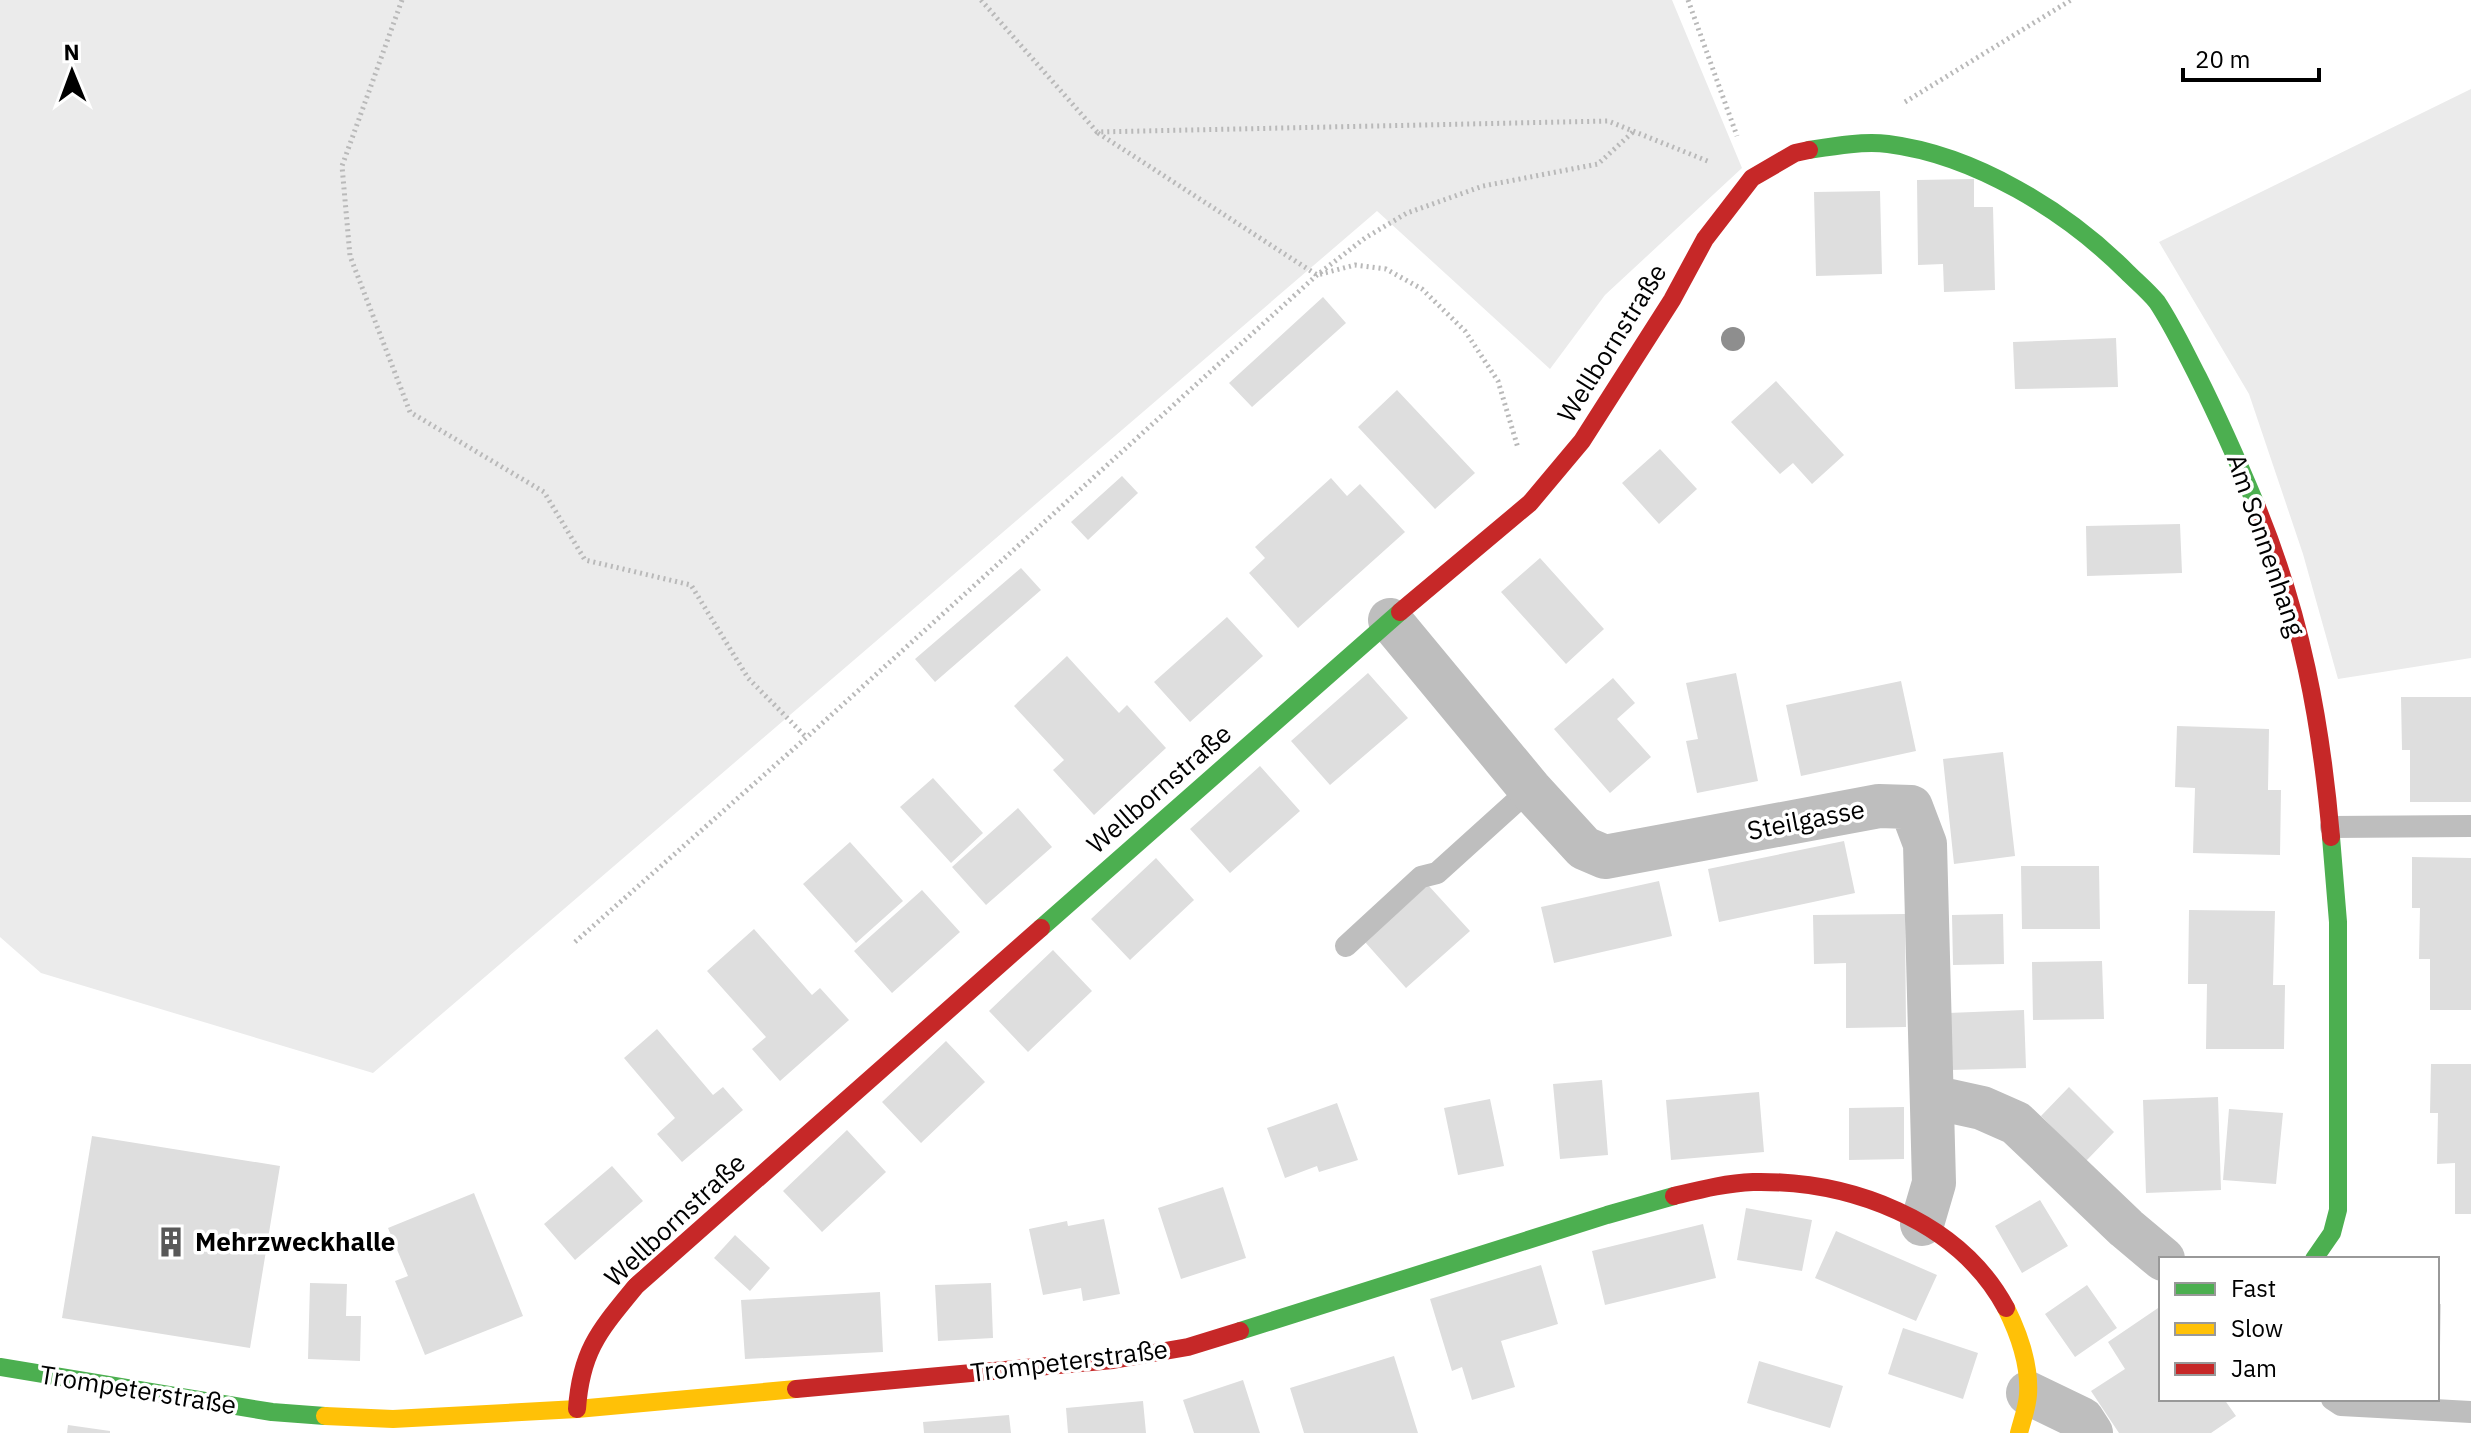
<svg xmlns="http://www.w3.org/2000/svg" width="2471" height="1433" font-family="'IBM Plex Sans',sans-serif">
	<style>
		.green { fill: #ebebeb }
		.building { fill: #dedede }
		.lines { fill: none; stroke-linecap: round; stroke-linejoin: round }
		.path { stroke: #b9b9b9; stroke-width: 5; stroke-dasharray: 2 4; stroke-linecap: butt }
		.lane { stroke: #bebebe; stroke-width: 22 }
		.street { stroke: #bebebe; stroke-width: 44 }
		.fast { stroke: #4caf50; stroke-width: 18 }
		.slow { stroke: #ffc107; stroke-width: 18 }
		.jam { stroke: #c62828; stroke-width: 18 }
		.tree { fill: #8e8e8e }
		.labels { text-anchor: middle; stroke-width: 7; stroke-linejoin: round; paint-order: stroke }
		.street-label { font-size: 26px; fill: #000; stroke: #fff }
		.poi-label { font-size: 26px; font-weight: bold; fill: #000; stroke: #fff; text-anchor: start }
	</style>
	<rect width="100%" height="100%" fill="#fff"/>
	<!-- green -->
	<path class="green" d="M0,0H1672L1742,168L1605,295L1550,369L1377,211L373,1073L41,973L0,937Z
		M2471,89V658L2338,679L2303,554L2249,394L2159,242Z"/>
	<!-- building -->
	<path class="building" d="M1974,179V207H1993L1995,290L1944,292L1943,264L1918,265L1917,180Z
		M1880,191L1882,274L1816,276L1814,192Z
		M1323,297L1346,323L1252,407L1229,383Z
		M2116,338L2118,387L2015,389L2013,342Z
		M1776,381L1844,455L1812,484L1793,463L1780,474L1731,422Z
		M1397,390L1475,473L1435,509L1358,427Z
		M1660,449L1697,489L1659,524L1622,483Z
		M1122,476L1138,493L1088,540L1071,522Z
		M1331,478L1347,496L1360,484L1405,532L1298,628L1249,573L1265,558L1255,547Z
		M2180,524L2182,573L2087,576L2086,526Z
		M1540,558L1604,629L1566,664L1501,592Z
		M1021,568L1041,590L935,682L915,659Z
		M1227,617L1263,656L1190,722L1154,682Z
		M1067,656L1119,713L1127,705L1166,748L1094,815L1053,770L1064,760L1014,706Z
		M1368,673L1408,718L1330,785L1291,741Z
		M1736,673L1758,781L1697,793L1686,741L1698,739L1686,683Z
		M1613,678L1635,703L1617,719L1651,757L1610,793L1554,729Z
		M1901,681L1916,751L1801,776L1786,705Z
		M2401,697H2471V802H2410V750H2402Z
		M2177,726L2269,729L2268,790H2281L2280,855L2193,853L2195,788L2175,787Z
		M2003,752L2015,856L1954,864L1943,759Z
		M1260,766L1300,811L1230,873L1190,829Z
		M933,778L983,833L951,863L900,807Z
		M1018,808L1052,847L986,905L952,867Z
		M1844,841L1855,893L1719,922L1708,869Z
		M850,842L903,901L856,943L803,884Z
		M2412,857L2471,858V1010H2430V959H2419L2420,908H2412Z
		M1156,858L1194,900L1130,960L1091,919Z
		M2021,866H2099L2100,929H2022Z
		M1659,881L1672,936L1554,963L1541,907Z
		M1428,885L1470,931L1406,988L1365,942Z
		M922,890L960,932L892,993L854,951Z
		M2189,910L2275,911L2273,985H2285L2284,1049H2206L2207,984H2188Z
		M1905,914L1906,1027L1846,1028V963L1814,964L1813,915Z
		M2003,914L2004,964L1953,965L1952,915Z
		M754,929L812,995L820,988L849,1020L780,1081L752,1049L766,1037L707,971Z
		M1053,950L1092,991L1028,1052L989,1011Z
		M2102,961L2104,1019L2033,1020L2032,962Z
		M2024,1010L2026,1068L1950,1070L1948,1013Z
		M657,1029L713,1095L723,1087L743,1110L682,1162L657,1134L675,1118L624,1058Z
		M946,1041L985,1082L921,1143L882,1102Z
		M2431,1064H2471V1214H2455V1163L2437,1164L2438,1113H2430Z
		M1602,1080L1608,1155L1560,1159L1553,1084Z
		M2069,1087L2114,1132L2086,1161L2041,1116Z
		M1759,1092L1764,1152L1671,1160L1666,1100Z
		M2218,1097L2221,1190L2146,1193L2143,1100Z
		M1490,1099L1504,1166L1458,1175L1444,1108Z
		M1337,1103L1358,1160L1319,1172L1317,1166L1285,1178L1267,1128Z
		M1904,1107V1159L1849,1160V1108Z
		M2229,1109L2283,1113L2276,1184L2223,1180Z
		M847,1130L886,1172L822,1232L783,1191Z
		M92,1136L280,1166L250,1348L62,1318Z
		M612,1166L643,1201L575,1260L544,1224Z
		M1223,1187L1246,1258L1181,1279L1158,1208Z
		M474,1193L523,1316L425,1355L395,1281L408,1276L388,1228Z
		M2040,1200L2068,1246L2022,1273L1995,1226Z
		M1746,1208L1812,1220L1802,1271L1737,1260Z
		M1104,1219L1120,1294L1083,1301L1081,1288L1043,1295L1029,1229L1067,1221L1068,1226Z
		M1703,1224L1716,1278L1605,1305L1592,1251Z
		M1836,1231L1937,1275L1916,1321L1815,1278Z
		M735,1235L770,1268L750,1291L714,1258Z
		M1541,1265L1558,1324L1501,1341L1515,1387L1472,1400L1462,1367L1452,1371L1430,1299Z
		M310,1283L347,1284L346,1316H361L360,1361L308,1359Z
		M991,1283L993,1338L938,1341L935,1285Z
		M2087,1285L2117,1328L2075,1357L2045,1314Z
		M880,1292L883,1352L745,1359L741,1300Z
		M2437,1304H2441L2440,1346H2437Z
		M2161,1306V1399H2224L2236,1416L2211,1433H2119L2091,1391L2125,1369L2108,1342Z
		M1903,1328L1978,1353L1963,1399L1888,1374Z
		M1394,1356L1418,1433H1304L1290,1388Z
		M1759,1361L1843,1386L1830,1428L1747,1403Z
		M1243,1380L1260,1433H1194L1183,1400Z
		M1143,1401L1146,1433H1068L1066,1408Z
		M1009,1415L1011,1433H924L923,1422Z
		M68,1425L110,1431V1433H67Z"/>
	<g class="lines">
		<!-- path -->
		<path class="path" d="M402,0L342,166L350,256L410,412L544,492L585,560L691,585L748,678L806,737
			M981,0L1097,132L1608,121L1710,162
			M1688,0L1737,136
			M1905,102L2071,0
			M1098,133L1317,275L1355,265L1386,269L1422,289L1465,331L1498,381L1518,448
			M575,942L807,737L1317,275L1365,238L1407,213L1483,186L1598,164L1634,131"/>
		<!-- lane -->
		<path class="lane" d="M2331,827L2471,826
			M1346,946L1421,877L1437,873L1530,789
			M2332,1399L2341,1405L2471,1412"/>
		<!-- street -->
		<path class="street" d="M1390,620L1530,789L1584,848L1605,857L1879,806L1911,807L1925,844L1934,1183L1922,1224
			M1932,1097L1982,1108L2016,1123L2126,1228L2163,1259
			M2028,1393L2082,1419L2091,1433"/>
		<!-- fast -->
		<path class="fast" d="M1809,150C1834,146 1863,141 1888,144C1975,155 2066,211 2127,272C2137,282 2148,291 2157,302C2173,326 2185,352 2198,377C2219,419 2238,462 2256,505
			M1041,928L1400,612
			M2314,1259L2332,1233L2338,1210V922L2331,837
			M1240,1331L1607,1215L1674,1196
			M0,1367L272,1412L325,1416"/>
		<!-- slow -->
		<path class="slow" d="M2006,1308C2019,1334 2030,1365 2028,1395C2027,1408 2022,1421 2019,1433
			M325,1416L393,1419L577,1409L796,1389"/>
		<!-- jam -->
		<path class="jam" d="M2256,505C2301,614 2321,721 2331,837
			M1400,612L1530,503L1582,441L1672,300L1705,239L1752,178L1795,153L1809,150
			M1674,1196C1699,1190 1726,1183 1753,1182C1849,1180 1958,1219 2006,1308
			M796,1389L1113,1360L1188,1347L1240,1331
			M577,1409C581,1350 600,1330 636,1286L1041,928"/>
	</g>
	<!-- trees -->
	<circle class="tree" cx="1733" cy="339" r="12"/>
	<!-- icons -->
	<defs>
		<g id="building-bare" transform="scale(2.4)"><path d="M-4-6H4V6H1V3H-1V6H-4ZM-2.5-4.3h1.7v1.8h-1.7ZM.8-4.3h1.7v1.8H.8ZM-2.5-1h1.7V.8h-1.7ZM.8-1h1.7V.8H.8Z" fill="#595959" stroke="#fff" stroke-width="2.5" paint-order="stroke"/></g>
	</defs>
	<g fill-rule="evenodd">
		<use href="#building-bare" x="171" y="1242"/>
	</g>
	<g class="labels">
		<!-- street labels -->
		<g class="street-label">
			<text transform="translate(1612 343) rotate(-58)" y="9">Wellbornstraße</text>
			<text transform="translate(2266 545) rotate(71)" y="9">Am Sonnenhang</text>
			<text transform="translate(1159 789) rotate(-41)" y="9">Wellbornstraße</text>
			<text transform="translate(1806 820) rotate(-11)" y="9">Steilgasse</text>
			<text transform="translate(675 1220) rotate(-43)" y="9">Wellbornstraße</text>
			<text transform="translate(1069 1361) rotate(-7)" y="9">Trompeterstraße</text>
			<text transform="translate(138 1390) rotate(9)" y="9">Trompeterstraße</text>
		</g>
		<!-- poi labels -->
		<g class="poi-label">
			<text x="195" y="1251">Mehrzweckhalle</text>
		</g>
	</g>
	<!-- legend -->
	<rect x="2159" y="1257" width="280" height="144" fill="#ffffff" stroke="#999999" stroke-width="2"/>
	<rect x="2175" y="1283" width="40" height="12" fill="#4caf50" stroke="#999999" stroke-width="2"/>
	<text x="2231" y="1297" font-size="24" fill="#000000">Fast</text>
	<rect x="2175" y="1323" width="40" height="12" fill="#ffc107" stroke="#999999" stroke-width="2"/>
	<text x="2231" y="1337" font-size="24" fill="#000000">Slow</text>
	<rect x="2175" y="1363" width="40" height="12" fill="#c62828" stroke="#999999" stroke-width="2"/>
	<text x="2231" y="1377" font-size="24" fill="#000000">Jam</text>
	<!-- north arrow -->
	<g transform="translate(72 72) rotate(359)" stroke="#ffffff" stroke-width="6" paint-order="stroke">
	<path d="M0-6L14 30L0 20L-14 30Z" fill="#000000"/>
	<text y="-12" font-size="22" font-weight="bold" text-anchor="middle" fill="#000000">N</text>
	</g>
	<!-- scale -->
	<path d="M2183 68v12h136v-12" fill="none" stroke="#000000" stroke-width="4"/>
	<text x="2195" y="68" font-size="24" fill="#000000" stroke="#ffffff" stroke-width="6" paint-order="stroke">20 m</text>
</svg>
